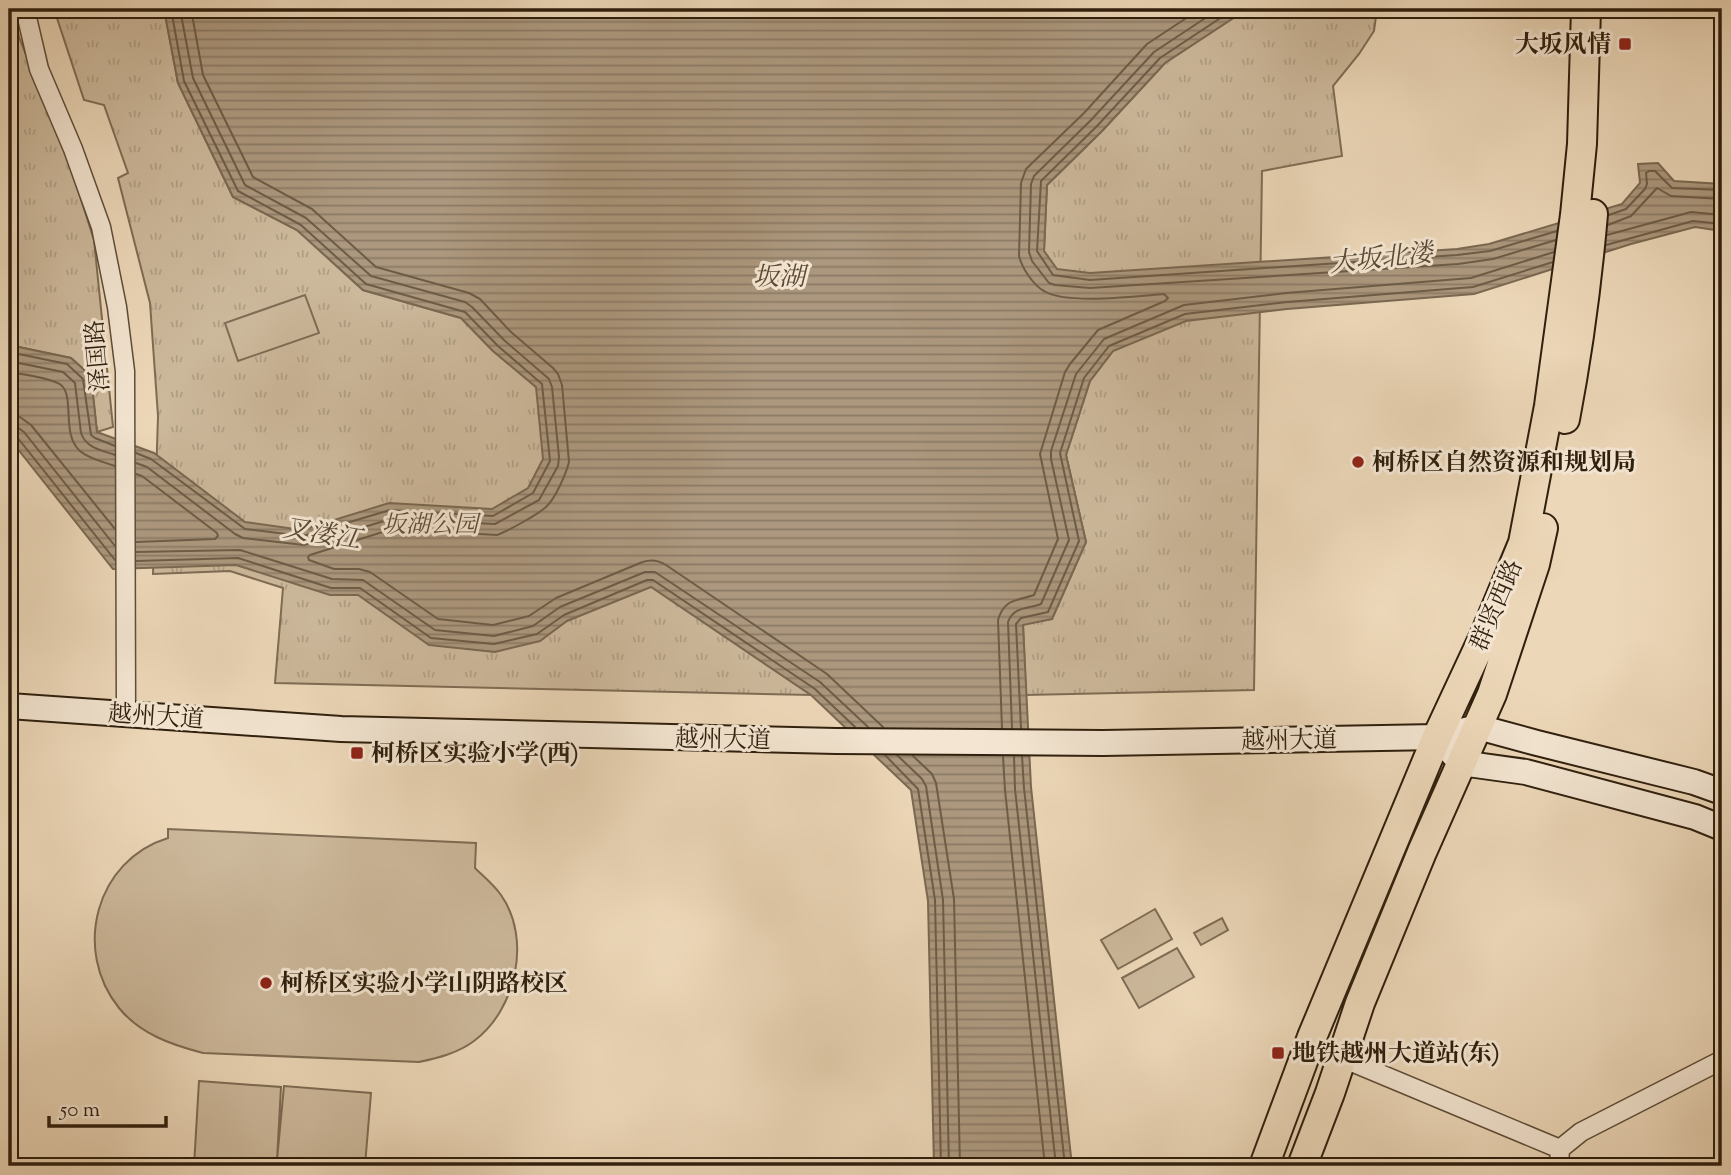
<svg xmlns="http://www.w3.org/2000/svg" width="1731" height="1175" font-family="'Sorts Mill Goudy','Noto Serif SC',serif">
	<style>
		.park { fill: url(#park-tufts); stroke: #7e6c54; stroke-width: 2 }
		.pitch { fill: #ccb89b; stroke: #7e6c54; stroke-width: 2 }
		.water { fill: url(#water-rules); stroke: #7a6851; stroke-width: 2 }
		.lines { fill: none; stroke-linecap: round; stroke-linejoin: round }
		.shore { stroke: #6e5c46; stroke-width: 2 }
		.street-casing { stroke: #5e4d38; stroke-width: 21 }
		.secondary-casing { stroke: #2f1f0d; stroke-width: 28 }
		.primary-casing { stroke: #2f1f0d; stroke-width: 32 }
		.street { stroke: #f3e5d1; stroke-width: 18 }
		.secondary { stroke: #f3e5d1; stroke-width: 24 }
		.primary { stroke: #ecd7b8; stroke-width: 28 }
		.poi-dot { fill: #8f2418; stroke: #f3e5d1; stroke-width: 2.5 }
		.labels { text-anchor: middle; stroke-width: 6; stroke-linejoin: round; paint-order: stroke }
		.poi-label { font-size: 24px; font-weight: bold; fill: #2f1f0d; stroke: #f3e5d1; text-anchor: start }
		.street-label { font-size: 24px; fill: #2f1f0d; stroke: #f3e5d1 }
		.park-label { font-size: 24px; font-style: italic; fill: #5e4d38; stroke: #f3e5d1 }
		.water-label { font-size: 26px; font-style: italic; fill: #5b4935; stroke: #f3e5d1 }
	</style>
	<defs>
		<pattern id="park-tufts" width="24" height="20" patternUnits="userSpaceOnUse" patternTransform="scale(1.75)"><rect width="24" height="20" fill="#ccb89b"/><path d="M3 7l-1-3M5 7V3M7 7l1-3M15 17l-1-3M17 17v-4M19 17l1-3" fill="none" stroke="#b09e84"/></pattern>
		<pattern id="water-rules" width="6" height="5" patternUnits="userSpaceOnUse" patternTransform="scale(1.75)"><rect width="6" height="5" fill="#ac987e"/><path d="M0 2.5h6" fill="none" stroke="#8c7b66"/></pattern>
	</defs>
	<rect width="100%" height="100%" fill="#ecd7b8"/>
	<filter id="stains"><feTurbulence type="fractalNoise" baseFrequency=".00286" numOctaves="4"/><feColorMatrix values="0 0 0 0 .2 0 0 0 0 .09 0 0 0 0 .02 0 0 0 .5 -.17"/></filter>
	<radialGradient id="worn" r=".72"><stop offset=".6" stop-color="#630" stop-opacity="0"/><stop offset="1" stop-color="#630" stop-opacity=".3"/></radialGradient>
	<!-- park -->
	<path class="park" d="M9,9H14L19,37L70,165L94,240L113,427L97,432L91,376L71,358L9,345Z
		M54,9H164L178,83L233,197L297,230L363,290L461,318L493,351L536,387L651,586L811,695L275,683L283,588L230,571L153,574L158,416L150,303L118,178L128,173L104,105L84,100Z
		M1247,9H1377L1374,31L1359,54L1333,86L1342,156L1262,171L1254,690L1026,695L1023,624L1052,619L1086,542L1066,455L1090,381L1113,351L1044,251L1047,185L1102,131L1165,63Z"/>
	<!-- pitch -->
	<path class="pitch" d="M305,295L319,333L238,361L225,323Z
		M168,829L476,843L475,868C484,877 494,885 501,895C532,939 516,1010 474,1041C458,1053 438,1058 419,1062L203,1053C172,1045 140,1034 119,1008C72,950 96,860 168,838Z
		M1155,909L1172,939L1118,969L1101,940Z
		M1222,918L1228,930L1201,945L1194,933Z
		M1177,948L1194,977L1139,1008L1122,978Z
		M199,1081L281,1087L277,1160L284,1086L371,1093L365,1166H194Z"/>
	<!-- water -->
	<path class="water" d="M164,9H1247L1165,63L1102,131L1047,185L1044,251L1057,269L1090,273L1457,249L1489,244L1622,204L1640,183L1638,164L1658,163L1674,181L1722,184V231L1695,227L1631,244L1474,294L1287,309L1186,321L1113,351L1090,381L1066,455L1086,542L1052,619L1023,625L1031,787L1072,1166H934L928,901L911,790L811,695L651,587L567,621L540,641L495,652L429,645L358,595H330L236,565L113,569L9,438V345L71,358L91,376L97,432L154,453L245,522L302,530L389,503L492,509L528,488L543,459L536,387L493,351L461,318L363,290L297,230L233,197L178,83Z"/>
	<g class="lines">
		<!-- shore -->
		<path class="shore" d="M191,9L203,75L253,177L312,209L376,267L469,293L480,299L511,332L553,368L558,374L562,385L569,462C566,474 555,499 546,507C537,515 508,531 497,535L392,529L310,555L308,557L309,560L334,569H359L370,572L438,619L493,625L529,616L556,598L640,563C649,559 658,560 666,565L827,674L883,727
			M1219,9L1154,52L1091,120L1034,176L1031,184L1029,252L1032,261L1049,283L1055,285L1090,288L1458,264L1493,259L1556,240
			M1234,9L1160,58L1097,126L1041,181L1037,251L1053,275L1090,280L1457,255L1490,251L1557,231
			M1609,215L1626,209L1645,189L1647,184L1646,173L1649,171H1655L1672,188L1722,190
			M1608,225L1631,216L1657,188L1671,196L1722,199
			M1607,235L1691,212L1722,215
			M1606,245L1693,221L1722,224
			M9,352L67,364L83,379L91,435L95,438L115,446
			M9,361L63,372L75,383L81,433C86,448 101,450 115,455
			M9,372C21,374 53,378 61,385C75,396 61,435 80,451C89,459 104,462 115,466
			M9,415L20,417L31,425L115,529
			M9,426L17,427L24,432L115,546
			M9,435L17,437L115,560
			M136,453L151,459L245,529L303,536L390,510L493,516L533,493L550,461L542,384L498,346L465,312L366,284L301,225L238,191L184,81L171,9
			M136,463L147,467L235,534L243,538L304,545L391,519L495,524L539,500L558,466L559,457L552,387L549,379L504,340L472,307L465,302L371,276L306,218L245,185L193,78L180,9
			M136,474L142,476L217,533L218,536L215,539L136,542
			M136,552L240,550L332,579L363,580L435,630L494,636L533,626L560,607L645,572H655L820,682L868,727
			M136,561L238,558L331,588H360L431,638L494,644L537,634L564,615L647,580H653L815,689L855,727
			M1002,728L998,620C1004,599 1016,601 1034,595L1058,539L1040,454L1065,372L1070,364L1098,330L1165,301L1168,298L1164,294C1137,296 1066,305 1044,291C1033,285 1022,268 1019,256L1021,183L1026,169L1084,113L1147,44L1200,9
			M1012,728L1008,622C1014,606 1028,609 1041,604L1069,540L1051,459V451L1076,374L1104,339L1184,305L1286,293L1471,278L1554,252
			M1021,728L1016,624L1021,618L1048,612L1079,541L1060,453L1084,378L1109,346L1185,314L1287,302L1473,287L1553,262
			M885,755L918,789L935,900L941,1166
			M897,755L922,779L926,786L943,900L949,1166
			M913,756L932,774L936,783L954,899L960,1166
			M1003,756L1005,790L1045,1166
			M1014,756L1015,789L1056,1166
			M1022,756L1024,788L1065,1166"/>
		<!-- street casing -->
		<g class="street-casing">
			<path id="street" d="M25,9L39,69L73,149L101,227L117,307L125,371L126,714
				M1342,1058L1560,1149
				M1559,1166L1560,1149L1581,1132L1722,1060"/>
		</g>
		<!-- secondary casing -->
		<g class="secondary-casing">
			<path id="secondary" d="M9,706L341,729L836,741L1103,743L1437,737L1478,727L1537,743L1694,782L1722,792
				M1450,751L1461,763L1526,772L1695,817L1722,828"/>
		</g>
		<!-- primary casing -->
		<g class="primary-casing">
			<path id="primary" d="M1565,419C1578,351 1587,283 1593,214
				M1264,1166L1312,1037L1437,737L1486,632L1523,543L1549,406L1575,215L1582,144L1586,9
				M1302,1166L1330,1093L1360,1003L1422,852L1492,694L1535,564L1543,528"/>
		</g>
		<!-- street -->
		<use href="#street" class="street"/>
		<!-- secondary -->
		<use href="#secondary" class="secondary"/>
		<!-- primary -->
		<use href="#primary" class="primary"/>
	</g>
	<!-- markers -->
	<g class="poi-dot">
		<rect x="1618" y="37" width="14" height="14" rx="3.5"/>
		<circle cx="1358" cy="462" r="7"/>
		<rect x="350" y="746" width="14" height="14" rx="3.5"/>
		<circle cx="266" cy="983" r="7"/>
		<rect x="1271" y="1046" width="14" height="14" rx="3.5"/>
	</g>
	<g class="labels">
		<!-- poi labels -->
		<g class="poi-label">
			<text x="1611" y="52" text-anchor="end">大坂风情</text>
			<text x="1372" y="470">柯桥区自然资源和规划局</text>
			<text x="371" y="761">柯桥区实验小学(西)</text>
			<text x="280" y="991">柯桥区实验小学山阴路校区</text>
			<text x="1292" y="1061">地铁越州大道站(东)</text>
		</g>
		<!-- street labels -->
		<g class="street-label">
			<text transform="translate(97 356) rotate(-95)" y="8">泽国路</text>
			<text transform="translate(1496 605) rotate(-67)" y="8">群贤西路</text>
			<text transform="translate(156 716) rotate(4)" y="8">越州大道</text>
			<text transform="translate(723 739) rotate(1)" y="8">越州大道</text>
			<text transform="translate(1289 740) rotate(-1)" y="8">越州大道</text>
		</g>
		<!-- park labels -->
		<g class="park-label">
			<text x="430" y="532">坂湖公园</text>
		</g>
		<!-- water labels -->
		<g class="water-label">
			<text transform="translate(1381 257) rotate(-6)" y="9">大坂北溇</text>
			<text x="779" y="285">坂湖</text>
			<text transform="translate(322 533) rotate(9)" y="9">叉溇江</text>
		</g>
	</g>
	<!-- margin -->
	<rect width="1731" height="1175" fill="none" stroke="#ecd7b8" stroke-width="35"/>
	<rect x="10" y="10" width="1710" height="1154" fill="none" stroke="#2f1f0d" stroke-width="3.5"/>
	<rect x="18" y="18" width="1696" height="1140" fill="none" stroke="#2f1f0d" stroke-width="2"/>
	<!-- scale -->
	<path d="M49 1116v10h117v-10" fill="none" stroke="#2f1f0d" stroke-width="3.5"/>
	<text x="60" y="1116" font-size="21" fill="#2f1f0d" stroke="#f3e5d1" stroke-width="5" paint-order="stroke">50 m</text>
	<rect width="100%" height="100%" filter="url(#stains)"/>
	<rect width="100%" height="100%" fill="url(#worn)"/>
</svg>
